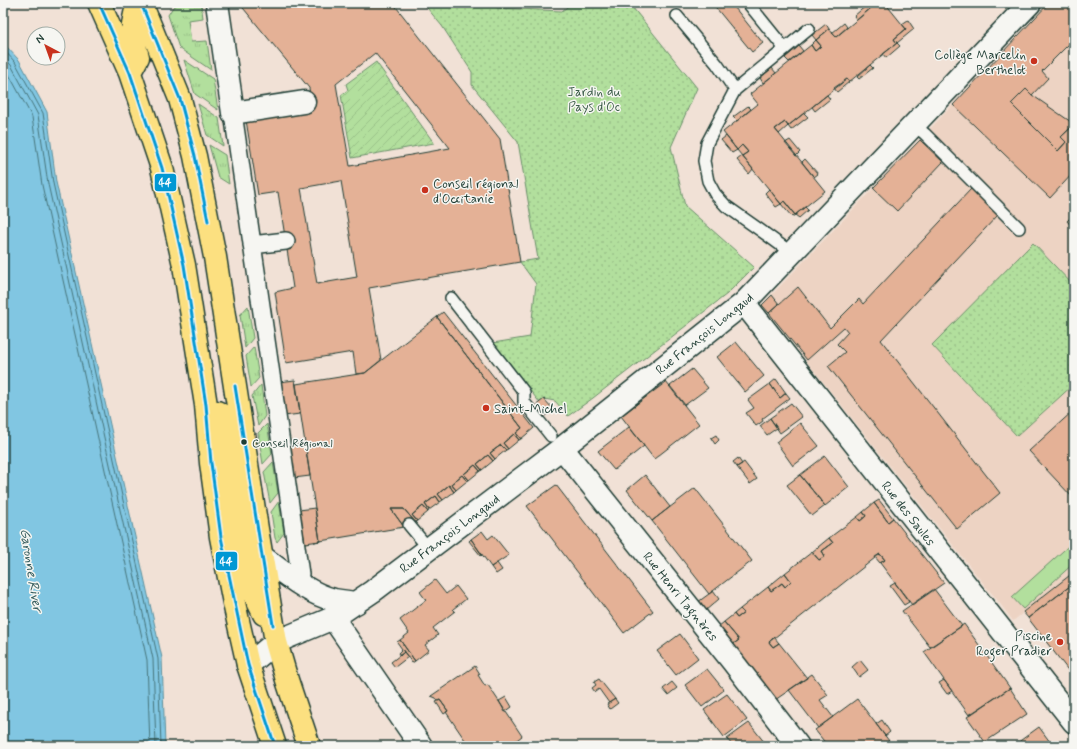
<svg xmlns="http://www.w3.org/2000/svg" width="1077" height="749" font-family="Mynerve,sans-serif">
	<style>
		.built { fill: #edd3c3 }
		.grass { fill: url(#grass-tufts); stroke: #688e68 }
		.park { fill: url(#park-dots); stroke: #688e68 }
		.garden { fill: url(#garden-furrows); stroke: #688e68 }
		.pitch { fill: #b2df9d; stroke: #688e68 }
		.water { fill: #81c6e2; stroke: #5a8f9c }
		.lines { fill: none; stroke-linecap: round; stroke-linejoin: round }
		.shore { stroke: #46747a; stroke-width: 1 }
		.building { fill: #e4b196; stroke: #1f3d34; fill-rule: evenodd }
		.service-casing { stroke: #1f3d34; stroke-width: 14 }
		.pedestrian-casing { stroke: #1f3d34; stroke-width: 20 }
		.minor-casing { stroke: #1f3d34; stroke-width: 25 }
		.primary-casing { stroke: #1f3d34; stroke-width: 25 }
		.service { stroke: #f6f6f2; stroke-width: 11 }
		.pedestrian { stroke: #f6f6f2; stroke-width: 17 }
		.minor { stroke: #f6f6f2; stroke-width: 22 }
		.primary { stroke: #fce080; stroke-width: 22 }
		.bus-1-casing { stroke: #f6f6f2; stroke-width: 6 }
		.bus-1 { stroke: #0098d4; stroke-width: 3 }
		.poi-dot { fill: #c8321e; stroke: #f6f6f2; stroke-width: 1.5 }
		.bus-dot { fill: #1f3d34; stroke: #f6f6f2; stroke-width: 1.5 }
		.labels { text-anchor: middle; stroke-width: 3; stroke-linejoin: round; paint-order: stroke }
		.bus-label { font-size: 12px; fill: #1f3d34; stroke: #f6f6f2; text-anchor: start }
		.poi-label { font-size: 13px; fill: #1f3d34; stroke: #f6f6f2; text-anchor: end }
		.park-label { font-size: 13px; fill: #3c5d49; stroke: #f6f6f2 }
		.street-label { font-size: 13px; fill: #1f3d34; stroke: #f6f6f2 }
		.water-label { font-size: 14px; font-style: italic; fill: #385f60; stroke: #f6f6f2 }
		.line-badge { stroke: #f6f6f2; stroke-width: 1.5 }
		.badge-label { font-size: 11px; text-anchor: middle; font-weight: bold; fill: #fff }
	</style>
	<defs>
		<pattern id="grass-tufts" width="24" height="20" patternUnits="userSpaceOnUse"><rect width="24" height="20" fill="#b2df9d"/><path d="M3 7l-1-3M5 7V3M7 7l1-3M15 17l-1-3M17 17v-4M19 17l1-3" fill="none" stroke="#99c088"/></pattern>
		<pattern id="park-dots" width="8" height="8" patternUnits="userSpaceOnUse"><rect width="8" height="8" fill="#b2df9d"/><path d="M2 2h.1M6 6h.1" fill="none" stroke="#99c088" stroke-width="1.8" stroke-linecap="round"/></pattern>
		<pattern id="garden-furrows" width="10" height="10" patternUnits="userSpaceOnUse"><rect width="10" height="10" fill="#b2df9d"/><path d="M-1 1l2-2M0 10L10 0M9 11l2-2" fill="none" stroke="#99c088"/></pattern>
	</defs>
	<rect width="100%" height="100%" fill="#f1e1d6"/>
	<filter id="ink" filterUnits="userSpaceOnUse"><feTurbulence type="fractalNoise" baseFrequency=".025" numOctaves="2"/><feDisplacementMap in="SourceGraphic" scale="8" xChannelSelector="R" yChannelSelector="G"/><feConvolveMatrix kernelMatrix="1 2 1 2 8 2 1 2 1" color-interpolation-filters="sRGB"/></filter>
	<g filter="url(#ink)">
		<!-- built -->
		<path class="built" d="M1050,3H1074V572L1013,621L995,597L987,588L762,305Z"/>
		<!-- grass -->
		<path class="grass" d="M180,3H201L203,18L188,20L191,42L207,41L211,70L179,48L168,15L173,7Z
			M184,60L213,79L218,110L195,94Z
			M198,104L219,118L223,146L207,135Z
			M209,145L225,155L229,184L218,177Z
			M248,306L253,338L245,348L240,315Z
			M254,347L259,378L251,387L246,356Z
			M261,385L265,416L258,426L252,396Z
			M267,424L272,454L263,464L258,433Z
			M273,462L278,493L270,503L264,472Z
			M279,501L284,533L277,542L275,538L271,512Z"/>
		<!-- park -->
		<path class="park" d="M423,3H492L497,8L562,11L572,3H629L697,88L671,147L685,206L754,267L727,294L593,398L568,416L555,401L544,399L540,403L493,343L530,337L536,284L520,262L538,259L518,142L472,85V72L442,26Z
			M1033,243L1074,286V384L1017,436L932,345Z"/>
		<!-- garden -->
		<path class="garden" d="M376,62L434,143L352,158L341,95L348,90L346,84Z"/>
		<!-- pitch -->
		<path class="pitch" d="M1074,541V563L1023,609L1012,597Z"/>
		<!-- water -->
		<path class="water" d="M3,43L19,60L47,112L56,182L162,658L165,746H3Z"/>
		<g class="lines">
			<!-- shore -->
			<path class="shore" d="M3,49L15,62L43,113L53,183L158,659L161,746
				M3,56L11,65L38,115L48,184L153,659L156,746
				M3,65L6,69L32,117L42,185L147,660L150,746"/>
		</g>
		<!-- building -->
		<path class="building" d="M239,3H393L500,139L520,262L369,288L381,360L365,373L356,374L353,352L286,363L275,292L293,288L278,192L258,195L246,120L312,109L309,88ZM375,53L450,148L350,166L336,84ZM341,181L357,277L317,284L301,188Z
			M712,3H731L763,43L752,52Z
			M877,3H885L906,29L894,39L897,43L849,82L847,79L788,126L785,122L775,129L825,191L795,215L784,201L781,204L742,156L748,152L742,145L737,150L723,132L758,104L750,94L811,45L815,51L821,46L816,40L829,29L836,37Z
			M1049,3H1074V41L1073,40L1042,71L1048,78L1032,95L1026,89L1011,104L1058,151L1066,142L1061,137L1074,125V172L1050,198L953,105Z
			M867,5L870,9L857,20L854,16Z
			M908,20L914,29L897,43L894,39L906,29L902,24Z
			M844,23L847,27L836,37L832,33Z
			M826,24L829,29L816,40L812,35Z
			M816,40L821,46L815,51L811,45Z
			M897,43L900,46L886,58L883,54Z
			M799,46L803,51L789,62L785,58Z
			M870,65L873,68L859,79L857,77Z
			M772,68L776,73L763,83L760,78Z
			M847,79L849,82L837,92L834,88Z
			M1026,89L1032,95L1074,124L1061,137L1066,142L1058,151L1011,104Z
			M827,95L830,99L815,111L812,107Z
			M748,106L751,109L737,121L733,117Z
			M804,113L808,117L791,130L788,126Z
			M785,122L788,126L779,134L775,129Z
			M726,136L737,150L732,153L721,140Z
			M790,140L800,152L796,156L785,143Z
			M920,140L943,162L897,211L873,188Z
			M742,145L748,152L742,156L737,150Z
			M742,156L753,169L749,174L737,160Z
			M805,159L818,174L814,177L802,162Z
			M769,189L781,204L776,207L765,193Z
			M971,189L998,215L881,340L1000,493L957,529L828,366L845,352L837,344L848,332L844,327L807,360L769,313L798,287L830,328L859,299L863,304Z
			M784,201L795,215L792,217L781,204Z
			M805,207L808,210L799,218L795,215Z
			M1074,214V229L1067,221Z
			M772,295L779,304L769,313L762,305Z
			M443,312L534,428L521,439L516,433L522,428L437,317Z
			M437,317L522,428L516,433L521,439L519,440L514,434L503,443L508,449L506,450L501,445L490,453L495,459L493,461L488,455L477,464L482,470L480,471L475,465L464,474L469,480L467,481L462,475L451,484L456,490L454,492L449,485L438,494L443,500L440,502L436,496L425,504L429,510L428,512L423,506L412,515L417,521L415,522L404,509H391L404,527L314,542L320,541L296,384L365,373Z
			M736,342L764,376L745,392L717,357Z
			M692,369L708,388L685,405L670,386Z
			M776,379L786,393L780,398L770,384Z
			M295,380L300,414L284,416L279,382Z
			M666,382L699,424L654,459L621,416Z
			M770,384L780,398L786,393L790,398L762,419L763,421L756,426L746,413L754,408L748,400Z
			M544,399L553,409L544,417L535,406Z
			M791,403L802,417L780,433L770,418Z
			M1074,410V499L1029,451Z
			M770,418L777,428L767,435L760,426Z
			M800,423L819,446L793,466L776,442Z
			M629,427L644,446L614,470L598,451Z
			M256,433L258,445H254L252,434Z
			M514,434L519,440L508,449L503,443Z
			M716,435L719,440L715,444L711,438Z
			M305,444L310,476L294,478L289,446Z
			M501,445L506,450L495,459L490,453Z
			M488,455L493,461L482,470L477,464Z
			M825,456L849,487L825,506L800,475Z
			M738,458L742,464L737,467L733,462Z
			M744,462L757,479L750,484L737,467Z
			M475,465L480,471L469,480L464,474Z
			M462,475L467,481L456,490L451,484Z
			M645,475L670,507L652,521L627,490Z
			M800,475L825,506L812,516L787,485Z
			M449,485L454,492L443,500L438,494Z
			M556,485L653,611L624,633L527,506Z
			M695,488L752,561L709,594L652,521Z
			M436,496L440,502L429,510L425,504Z
			M879,500L893,518L888,522L874,503Z
			M874,503L888,522L893,518L944,583L912,605L880,563L885,560L880,554L769,642L773,647L779,643L807,678L775,700L732,645L739,640L724,622L734,614L737,618L744,613L740,609L768,587L771,591L782,583L785,587L791,581L785,573L812,552L819,560L825,556L822,551L833,543L829,538L857,517L860,521L866,516L863,512Z
			M423,506L428,512L417,521L412,515Z
			M315,508L320,541L305,543L299,510Z
			M391,509H404L415,522L404,527Z
			M863,512L866,516L860,521L857,517Z
			M482,531L488,539L493,535L509,555L491,567L471,539Z
			M829,538L833,543L822,551L825,556L819,560L812,552Z
			M471,539L482,555L481,556L469,541Z
			M880,554L885,560L880,563L875,557Z
			M497,563L502,570L496,574L491,567Z
			M1074,572V583L1028,618L1023,612Z
			M785,573L791,581L785,587L782,583L771,591L768,587Z
			M435,580L446,594L456,586L466,599L453,609L455,611L433,628L438,635L425,645L429,650L415,661L400,640L409,633L400,620L426,600L420,592Z
			M895,583L909,602L904,605L890,586Z
			M1074,583V678L1028,618Z
			M934,589L962,626L930,647L902,611Z
			M713,591L719,599L705,611L698,602Z
			M740,609L744,613L737,618L734,614Z
			M724,622L739,640L732,645L718,627Z
			M964,624L1010,688L969,715L924,652Z
			M680,634L698,658L676,675L657,651Z
			M774,637L779,643L773,647L769,642Z
			M400,640L415,661L412,663L397,642Z
			M402,649L404,652L400,656L398,653Z
			M404,652L408,657L395,667L391,662Z
			M860,660L868,670L859,677L852,667Z
			M475,666L480,674L478,675L485,686L488,685L522,736L509,746H469L446,712L448,711L440,700L438,701L436,698L431,696Z
			M707,669L724,690L702,707L685,685Z
			M812,674L828,695L820,700L833,717L818,728L789,690Z
			M599,679L615,699L609,703L599,689L595,692L592,688L596,685L594,682Z
			M944,680L952,691L947,694L939,683Z
			M672,682L677,688L668,695L663,689Z
			M1010,688L1027,714L985,742L967,717Z
			M727,694L747,720L724,737L704,710Z
			M506,697L512,707L505,712L499,701Z
			M615,699L618,703L610,709L607,704Z
			M857,699L876,724L893,746H831L830,744L827,745L815,730Z
			M440,700L448,711L444,714L436,702Z
			M882,720L890,732L885,736L876,724Z
			M749,723L765,743L761,746H733L727,739Z
			M1039,727L1053,746H1019L1017,743Z"/>
		<g class="lines">
			<!-- service casing -->
			<g class="service-casing">
				<path id="service" d="M748,3L785,49
					M677,16L717,64L735,90
					M913,124L925,134L1019,228
					M790,255L782,246L760,230L726,206L715,194L708,181L704,161L707,143L735,90L809,29
					M451,298L524,392V402L551,436
					M409,525L429,549"/>
			</g>
			<!-- pedestrian casing -->
			<g class="pedestrian-casing">
				<path id="pedestrian" d="M233,113L300,574
					M252,245L286,241"/>
			</g>
			<!-- minor casing -->
			<g class="minor-casing">
				<path id="minor" d="M217,3L233,113L304,102
					M744,303L1074,722
					M562,448L733,662L798,746
					M261,556C282,571 308,594 334,600C341,601 348,602 356,603
					M333,618L421,746
					M248,665L276,642L333,618L373,591L562,448L744,303L1030,3"/>
			</g>
			<!-- primary casing -->
			<g class="primary-casing">
				<path id="primary" d="M99,3L130,73L162,168L184,265L206,405L211,463L221,537L234,603L248,665L275,746
					M141,3L180,99L195,156L215,257L257,529L276,642L287,680L309,746
					M131,70L138,57C131,33 131,26 138,3
					M217,412L220,414L247,579L264,614"/>
			</g>
			<!-- service -->
			<use href="#service" class="service"/>
			<!-- pedestrian -->
			<use href="#pedestrian" class="pedestrian"/>
			<!-- minor -->
			<use href="#minor" class="minor"/>
			<!-- primary -->
			<use href="#primary" class="primary"/>
			<!-- bus-1 casing -->
			<g class="bus-1-casing">
				<path id="bus-1" d="M99,3L130,73L162,168L184,265L206,405L211,463L221,537L248,665L275,746
					M141,3L180,99L195,156L208,221
					M235,386L273,625"/>
			</g>
			<!-- bus-1 -->
			<use href="#bus-1" class="bus-1"/>
		</g>
	</g>
	<!-- markers -->
	<g class="poi-dot">
		<circle cx="1034" cy="61" r="4"/>
		<circle cx="425" cy="190" r="4"/>
		<circle cx="486" cy="408" r="4"/>
		<circle cx="1060" cy="642" r="4"/>
	</g>
	<circle class="bus-dot" cx="244" cy="442" r="3.5"/>
	<g class="labels">
		<!-- bus labels -->
		<g class="bus-label">
			<text x="252" y="447">Conseil Régional</text>
		</g>
		<!-- poi labels -->
		<g class="poi-label">
			<text x="1026" y="59">Collège Marcelin<tspan x="1026" dy="15">Berthelot</tspan></text>
			<text x="433" y="188" text-anchor="start">Conseil régional<tspan x="433" dy="15">d'Occitanie</tspan></text>
			<text x="494" y="413" text-anchor="start">Saint-Michel</text>
			<text x="1052" y="640">Piscine<tspan x="1052" dy="15">Roger Pradier</tspan></text>
		</g>
		<!-- park labels -->
		<g class="park-label">
			<text x="594" y="96">Jardin du<tspan x="594" dy="15">Pays d'Oc</tspan></text>
		</g>
		<!-- street labels -->
		<g class="street-label">
			<text transform="translate(704 333) rotate(-39)" y="5">Rue François Longaud</text>
			<text transform="translate(909 513) rotate(52)" y="5">Rue des Saules</text>
			<text transform="translate(449 533) rotate(-37)" y="5">Rue François Longaud</text>
			<text transform="translate(681 596) rotate(51)" y="5">Rue Henri Tagnères</text>
		</g>
		<!-- water labels -->
		<g class="water-label">
			<text transform="translate(32 570) rotate(81)" y="5">Garonne River</text>
		</g>
	</g>
	<g class="line-badge">
		<rect x="154" y="173" width="23" height="19" rx="4" fill="#0098d4"/>
		<rect x="215" y="551" width="23" height="20" rx="4" fill="#0098d4"/>
	</g>
	<g class="badge-label">
		<text x="165" y="186">44</text>
		<text x="226" y="565">44</text>
	</g>
	<!-- margin -->
	<rect width="1077" height="749" fill="none" stroke="#f6f6f2" stroke-width="16"/>
	<rect x="8" y="8" width="1061" height="733" fill="none" stroke="#1f3d34" stroke-width="1.5" filter="url(#ink)"/>
	<!-- north arrow -->
	<g transform="translate(46 46) rotate(319)"><circle r="19" fill="#f6f6f2" stroke="#a0aca6"/>
	<path d="M0-3L7 15L0 10L-7 15Z" fill="#c8321e"/>
	<text y="-6" font-size="11" font-weight="bold" text-anchor="middle" fill="#1f3d34">N</text>
	</g>
</svg>
